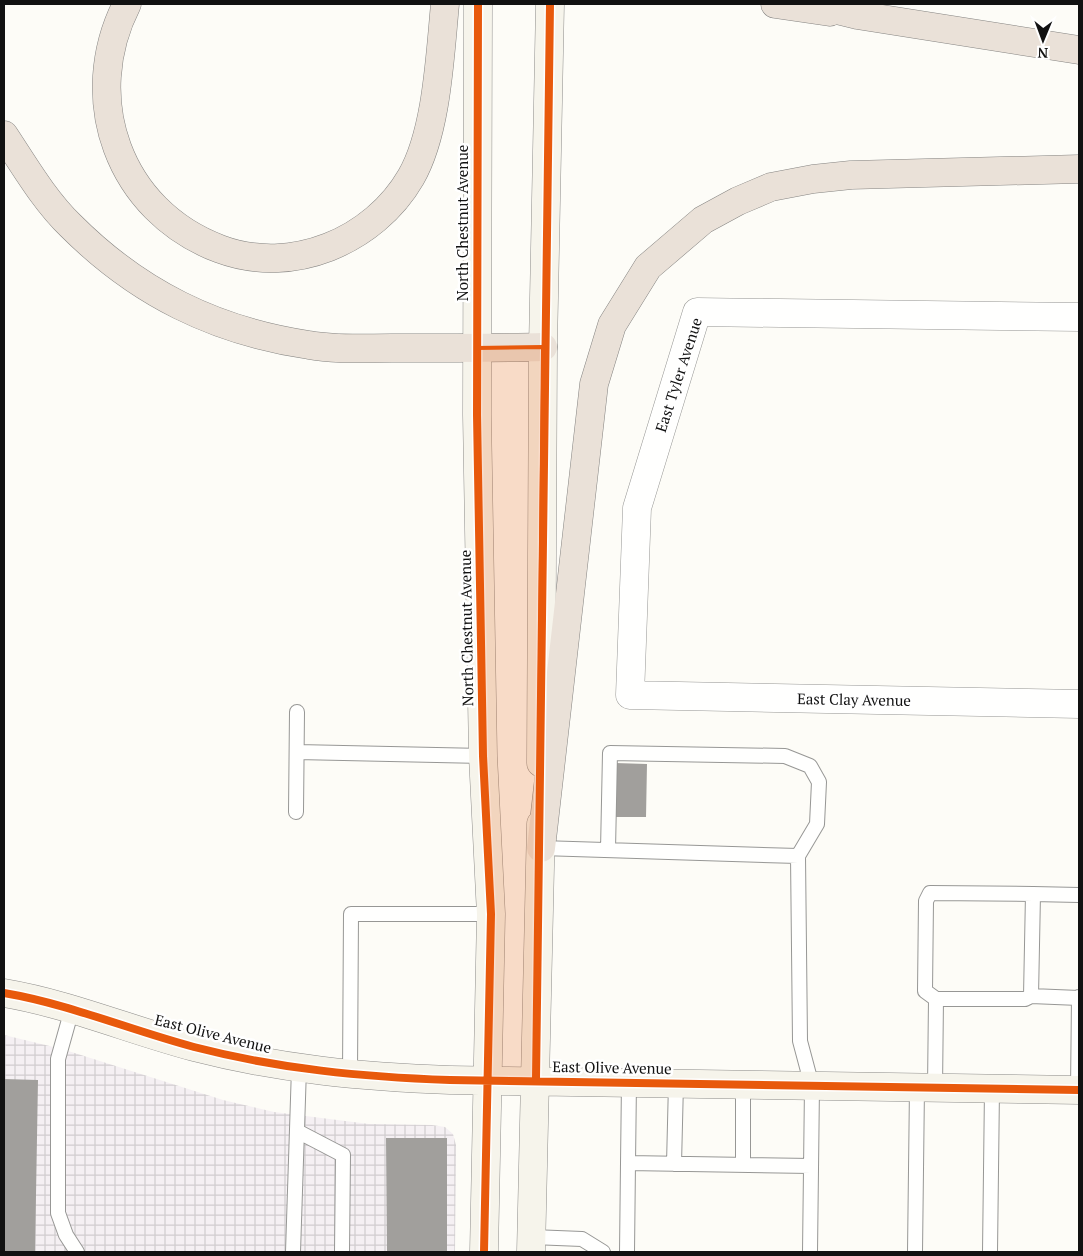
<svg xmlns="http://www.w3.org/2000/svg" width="1083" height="1256" font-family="'PT Serif',serif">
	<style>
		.industrial { fill: url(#industrial-grid) }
		.building { fill: #a19f9c }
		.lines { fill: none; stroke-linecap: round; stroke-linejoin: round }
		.service-casing { stroke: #979795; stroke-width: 16 }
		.minor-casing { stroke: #979795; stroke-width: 29 }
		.secondary-casing { stroke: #8e8d8b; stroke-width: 29 }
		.motorway-casing { stroke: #858482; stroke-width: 29 }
		.service { stroke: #fffffe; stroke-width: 14 }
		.minor { stroke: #fffffe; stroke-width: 28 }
		.secondary { stroke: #f6f4eb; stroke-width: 28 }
		.motorway { stroke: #eae1d8; stroke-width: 28 }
		.cycleway-casing { stroke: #fff; stroke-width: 11 }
		.cycleway { stroke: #e8590c; stroke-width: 8 }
		.marked { fill: #e8590c; fill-opacity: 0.2; stroke: #e8590c; stroke-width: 4; stroke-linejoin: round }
		.labels { text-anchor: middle; stroke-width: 5; stroke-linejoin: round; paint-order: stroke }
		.street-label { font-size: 15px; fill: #111; stroke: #fff }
	</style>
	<defs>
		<pattern id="industrial-grid" width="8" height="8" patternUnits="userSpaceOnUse" patternTransform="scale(1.25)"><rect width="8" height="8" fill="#f5f0f3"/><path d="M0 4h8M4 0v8" fill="none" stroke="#d1cdcf"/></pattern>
	</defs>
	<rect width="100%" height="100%" fill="#fdfcf7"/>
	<!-- industrial -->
	<path class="industrial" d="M4,1035L62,1049L223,1100L274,1112L369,1124L432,1125L445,1127L453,1134L456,1145L455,1252H4Z"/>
	<!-- building -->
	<path class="building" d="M615,763L647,764L646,817H614Z
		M4,1079L38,1080L35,1252H4Z
		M386,1138H447V1252H387Z"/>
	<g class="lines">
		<!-- service casing -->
		<g class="service-casing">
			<path id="service" d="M297,752L483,756
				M296,812L297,712
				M541,848L798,856L800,1041L812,1086L810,1252
				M608,850L610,753L785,756L810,766L819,782L817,824L798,856
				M930,893L1033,894L1031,996L1025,999H936L925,991L926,901Z
				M1033,894L1079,895
				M1031,996L1079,998
				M72,1009L58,1059V1213L66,1235L77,1252
				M350,1074L351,914H491
				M935,1088L936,999
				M1078,1090L1079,997
				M297,1131L343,1155L342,1252
				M628,1163L629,1082
				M674,1164L676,1083
				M743,1165V1084
				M532,1237L582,1239L603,1252
				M293,1252L299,1068
				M627,1252L628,1163L811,1166
				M915,1252L917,1087
				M990,1252L992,1089"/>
		</g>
		<!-- minor casing -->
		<g class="minor-casing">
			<path id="minor" d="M1079,317L697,312L637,508L630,695L1079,704"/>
		</g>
		<!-- secondary casing -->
		<g class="secondary-casing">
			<path id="secondary" d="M478,4L477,415L483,756L491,914L484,1252
				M541,763L543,347L550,4
				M4,993C69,1004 130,1030 194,1047C279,1069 363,1077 450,1080L1079,1090
				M531,1252L541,824"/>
		</g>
		<!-- motorway casing -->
		<g class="motorway-casing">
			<path id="motorway" d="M127,4C79,98 118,211 220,249C292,276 374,241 411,177C437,132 440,55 445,4
				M775,4L830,12
				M812,4L857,15L1079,50
				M4,135C24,165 44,200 71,226C138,293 215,331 309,345C336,350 365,348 392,348C442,348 493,348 543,347
				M541,848L594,384L612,325L648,267L703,220L738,201L771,187L813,179L851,175L1079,169"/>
		</g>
		<!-- service -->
		<use href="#service" class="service"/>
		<!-- minor -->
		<use href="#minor" class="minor"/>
		<!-- secondary -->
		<use href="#secondary" class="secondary"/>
		<!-- motorway -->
		<use href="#motorway" class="motorway"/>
		<!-- cycleway casing -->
		<g class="cycleway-casing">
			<path id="cycleway" d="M478,4L477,415L483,756L491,914L484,1252
				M4,993C69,1004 130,1030 194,1047C279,1069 363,1077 450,1080L1079,1090
				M536,1080C543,721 543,363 550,4"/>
		</g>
		<!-- cycleway -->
		<use href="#cycleway" class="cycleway"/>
	</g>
	<!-- marked area -->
	<path class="marked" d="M543,347L536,1080L487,1079L491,914L483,756L476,348Z"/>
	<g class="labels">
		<!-- street labels -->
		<g class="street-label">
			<text transform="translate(463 223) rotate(-90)" y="5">North Chestnut Avenue</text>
			<text transform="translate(679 375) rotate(-72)" y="5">East Tyler Avenue</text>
			<text transform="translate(467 628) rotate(-91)" y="5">North Chestnut Avenue</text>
			<text transform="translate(854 700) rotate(1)" y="5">East Clay Avenue</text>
			<text transform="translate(213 1034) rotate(14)" y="5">East Olive Avenue</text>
			<text transform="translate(612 1068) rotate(1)" y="5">East Olive Avenue</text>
		</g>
	</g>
	<!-- border -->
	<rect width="1083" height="1256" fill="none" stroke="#111111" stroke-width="10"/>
	<!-- north arrow -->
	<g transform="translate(1043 40) rotate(181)" stroke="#ffffff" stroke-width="4" paint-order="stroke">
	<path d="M0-4L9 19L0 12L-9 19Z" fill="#111111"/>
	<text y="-8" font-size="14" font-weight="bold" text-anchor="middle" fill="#111111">N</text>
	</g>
</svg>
